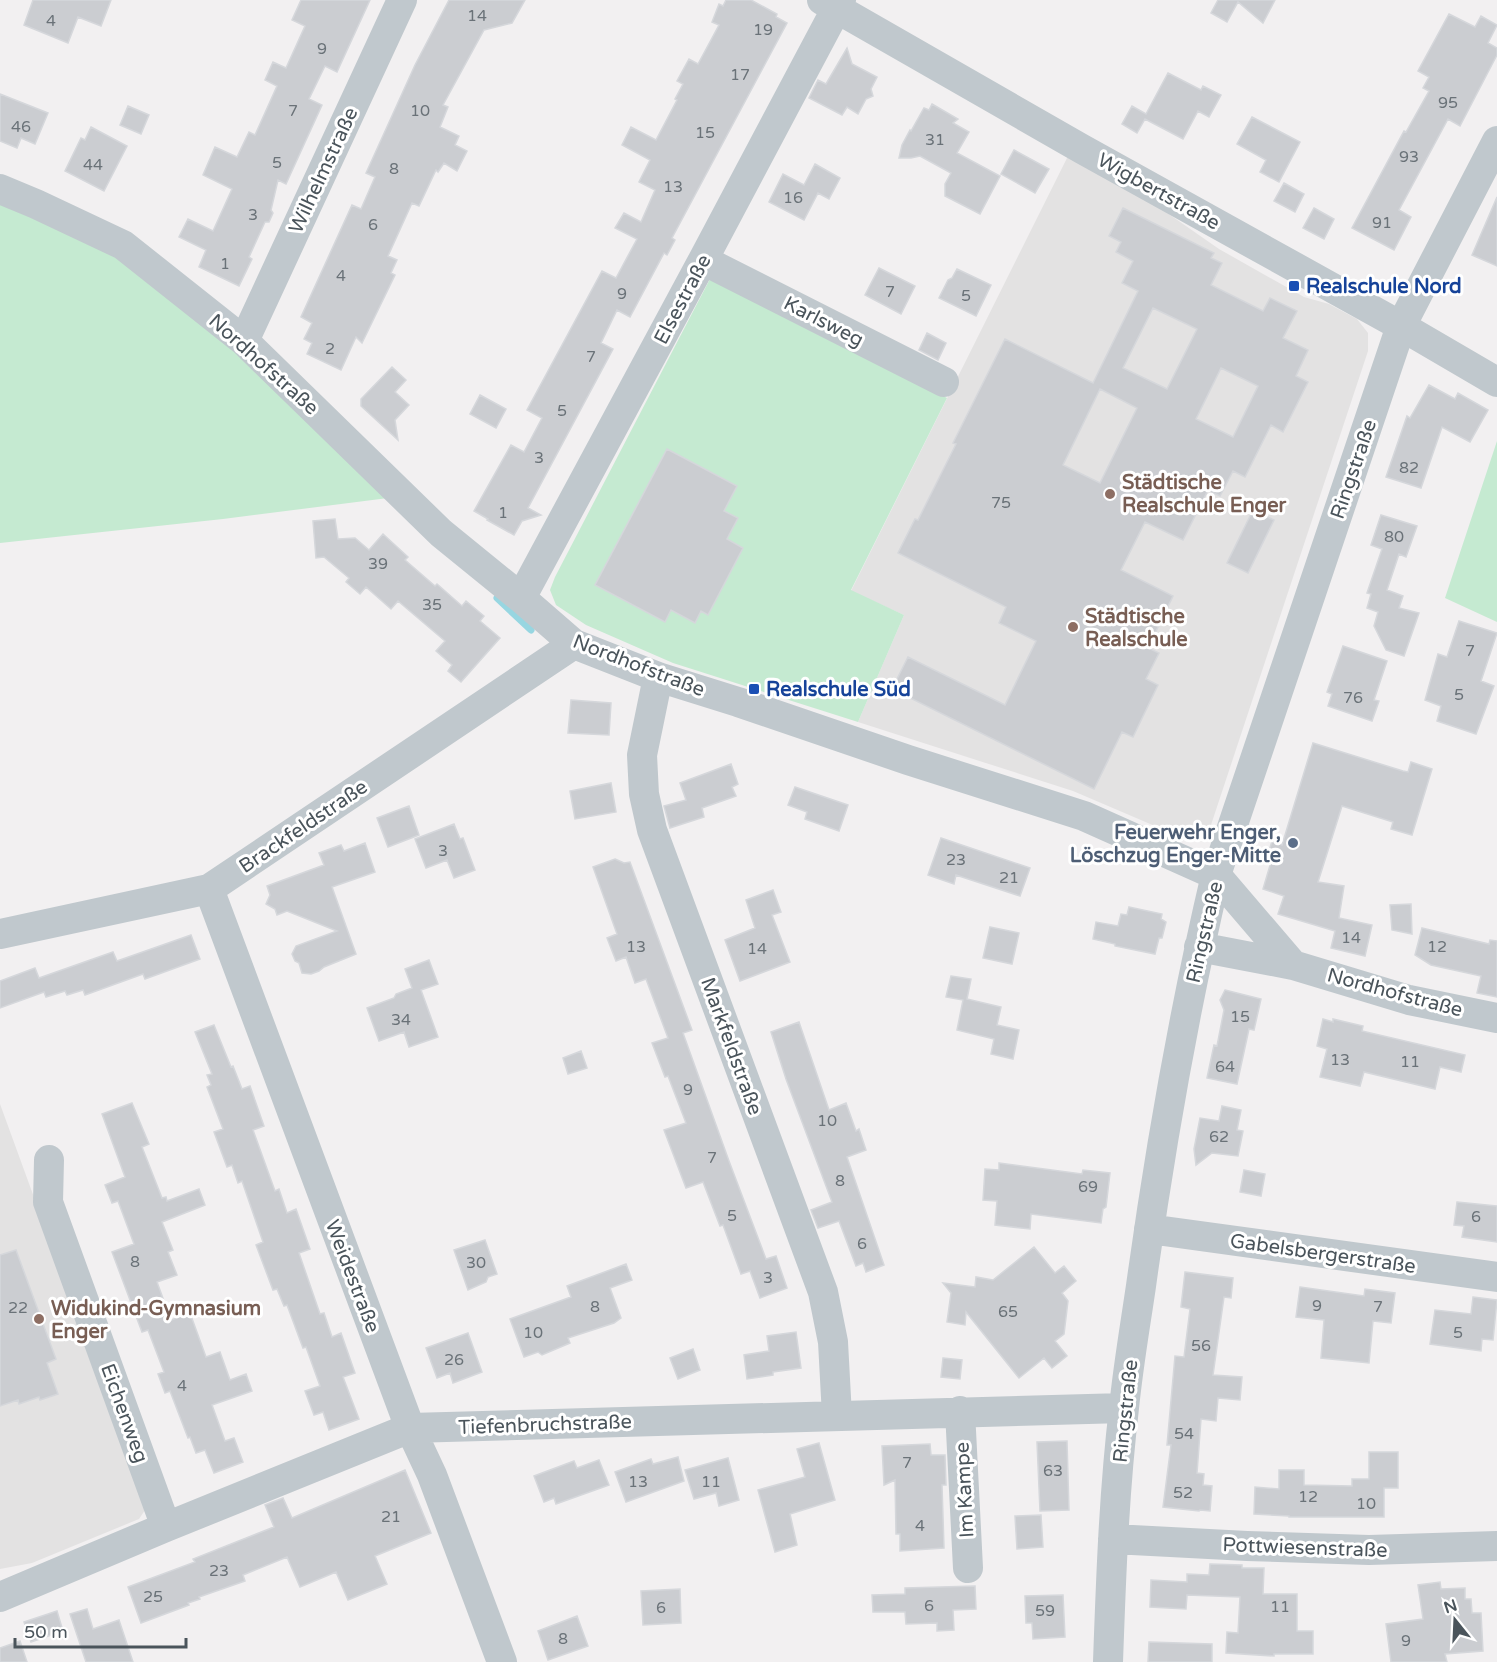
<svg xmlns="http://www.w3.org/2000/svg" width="1497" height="1662" font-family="'Varela Round',sans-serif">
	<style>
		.education { fill: #e3e2e2 }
		.green { fill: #c5ead1 }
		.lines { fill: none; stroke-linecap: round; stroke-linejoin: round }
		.stream { stroke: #97d6e1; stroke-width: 7 }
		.building { fill: #cbcdd1; stroke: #d5d7db; stroke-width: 1.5; fill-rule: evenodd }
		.minor { stroke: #c0c8cd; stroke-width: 30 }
		.transit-dot { fill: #1a4fb4; stroke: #fff; stroke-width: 2 }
		.education-dot { fill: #8d6e63; stroke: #fff; stroke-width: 2 }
		.service-dot { fill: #5c6f8a; stroke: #fff; stroke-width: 2 }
		.labels { text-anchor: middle; stroke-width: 6; stroke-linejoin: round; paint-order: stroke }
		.number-label { font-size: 16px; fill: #6a7278 }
		.street-label { font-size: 20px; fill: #4a545b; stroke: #fff }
		.transit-label { font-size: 20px; font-weight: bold; fill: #164399; stroke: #fff; text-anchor: start }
		.education-label { font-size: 20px; font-weight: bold; fill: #785e54; stroke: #fff; text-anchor: start }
		.service-label { font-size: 20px; font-weight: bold; fill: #4e5e75; stroke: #fff; text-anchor: end }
	</style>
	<rect width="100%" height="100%" fill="#f2f0f1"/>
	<!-- education -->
	<path class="education" d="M1068,156L1150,201L1219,249L1304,297L1329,304L1357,319L1368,333V351L1209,831L1190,841L1073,791L858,722L904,615L851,591Z
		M0,1104L147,1507L139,1519L32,1563L0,1569Z"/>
	<!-- green -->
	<path class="green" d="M0,196L107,250L243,351L396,497L223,519L0,543Z
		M711,277L947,398L851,590L904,615L858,722L673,663L586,625L556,605L550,590L555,577Z
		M1497,441V622L1445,598Z"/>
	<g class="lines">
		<!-- stream -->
		<path class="stream" d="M497,598L531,630"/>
	</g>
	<!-- building -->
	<path class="building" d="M33,0H111L101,26L78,17L68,43L24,25Z
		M301,0H370L337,72L325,66L309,99L322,105L286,184L278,180L271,210L273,213L269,222H265L249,257L252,259L239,286L199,267L206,250L179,237L188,219L213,231L232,189L203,175L215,147L237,157L249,132L255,135L277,86L265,80L273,62L286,68L305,26L292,20Z
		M449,0H525L512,23L484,30L443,105L448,107L440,127L459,136L455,145L467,151L457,171L444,163L438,172L436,170L419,206L412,203L388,256L397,260L391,273L395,275L362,343L356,337L341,370L307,354L312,343L304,339L312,323L301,317L352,205L361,209L375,177L366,173L415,65Z
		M726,0H751L777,14L776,17L787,23L672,238L675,240L667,255L664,253L630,317L617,310L601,343L613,349L528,508L541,515L522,521L514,535L487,520L488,519L474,511L511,445L524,452L542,418L527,410L602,271L616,278L637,239L615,228L624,213L641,222L655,190L639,182L650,160L622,145L631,127L656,140L677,100L675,99L683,84L677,81L689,59L698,64L719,25L712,22L719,4L723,6Z
		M1218,0H1275L1263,23L1238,2L1227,22L1211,13Z
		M1449,14L1475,27L1481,16L1497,25L1488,43L1497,48V55L1460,126L1448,119L1399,210L1411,217L1394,250L1352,228L1404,131L1406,132L1429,91L1423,88L1429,77L1418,71Z
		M847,48L852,64L877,77L871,89L873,96L866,99L858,114L847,107L842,115L809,98L818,80L826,84Z
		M1168,73L1201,90L1203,86L1221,95L1209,117L1198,111L1183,139L1145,119L1137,133L1122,124L1132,106L1146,114Z
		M0,94L48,113L35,144L21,138L17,148L0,141Z
		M932,104L958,119L953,123L969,132L957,153L1000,176L980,214L945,196V184L951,173L920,156L911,158H899L902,145L910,130L911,131L924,108L929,110Z
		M128,106L149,115L141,134L120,125Z
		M1252,117L1300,142L1279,182L1260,172L1266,160L1237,144Z
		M91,127L127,146L104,191L65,171L81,138L85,140Z
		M1014,150L1049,169L1035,193L1001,174Z
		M815,164L840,178L829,199L818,193L804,220L769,202L783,174L804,185Z
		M1284,183L1304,194L1295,212L1274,201Z
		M1497,197V266L1472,255Z
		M1123,208L1214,253L1211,258L1222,263L1211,285L1263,311L1270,298L1297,311L1283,338L1308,350L1296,376L1308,382L1283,432L1271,425L1245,477L1233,471L1220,496L1208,490L1183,540L1145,522L1121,570L1173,596L1148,648L1159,653L1146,679L1158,685L1133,737L1122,732L1094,789L892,689L908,657L1005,705L1036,641L999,623L1006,607L898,553L915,519L918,520L956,444L953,443L1005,339L1093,383L1138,291L1122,283L1133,261L1116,252L1121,242L1109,236ZM1153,308L1197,329L1167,389L1123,368ZM1221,368L1258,386L1233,437L1196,419ZM1100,389L1137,408L1100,483L1063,465Z
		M1314,208L1334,219L1324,239L1303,228Z
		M879,268L915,286L901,314L865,295Z
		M957,269L991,285L976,316L939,298L948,280L952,278Z
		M927,333L946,343L938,360L919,350Z
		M392,367L406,380L395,392L409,405L395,420L398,440L361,406V399Z
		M1429,385L1455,399L1458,393L1488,410L1470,442L1442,427L1421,488L1386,477L1407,416L1410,418Z
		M480,395L506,409L496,428L470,414Z
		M667,449L737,486L724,511L738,518L727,539L743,548L708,615L701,611L695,623L671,610L665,622L595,585Z
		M1253,510L1274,520L1248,573L1227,563Z
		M1381,515L1417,526L1406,557L1399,554L1387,590L1403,596L1399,608L1419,613L1404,656L1386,650L1374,626L1378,612L1367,608L1371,594L1367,593L1382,549L1371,545Z
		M335,519L338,539L355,538L369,550L383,534L408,557L405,560L435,586L437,584L462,606L466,601L484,616L480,621L500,638L461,682L448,671L452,665L436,651L445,641L398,601L391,609L366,587L360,594L346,582L349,578L324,557L316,558L313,521Z
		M1459,621L1497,633L1481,681L1494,686L1476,734L1437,721L1441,706L1425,700L1438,654L1447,657Z
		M1343,646L1387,661L1374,700L1379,701L1372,721L1328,706L1332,694L1327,692Z
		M571,700L611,703L609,735L568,733Z
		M1313,743L1403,771L1408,772L1411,762L1432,769L1412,835L1391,829L1393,822L1342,806L1318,882L1344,886L1339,918L1372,925L1365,956L1331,948L1335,931L1278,914L1284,896L1263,889L1271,862L1266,861L1272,841L1282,845Z
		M731,764L738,784L732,787L736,796L702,808L704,817L670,828L664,806L686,800L680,783Z
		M611,783L616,812L575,819L570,791Z
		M795,787L848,805L839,831L805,819L807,812L788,805Z
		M409,806L419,835L388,847L377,818Z
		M454,824L460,839L463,838L475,870L454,878L447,860L426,868L415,839Z
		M941,838L1030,868L1020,896L956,875L954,884L928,875Z
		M365,843L375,872L332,887L356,954L324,967L319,971L311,974L302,973L299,963L295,961L292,954L296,946L337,931L287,911L277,915L275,909L266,904L270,895L267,886L324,865L319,853L341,845L344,851Z
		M615,859L624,863L630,862L692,1030L683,1033L729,1161L766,1259L776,1256L787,1288L760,1298L750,1271L741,1274L723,1225L720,1226L703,1182L686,1188L664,1130L686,1123L668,1076L665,1077L652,1043L668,1038L646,979L635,983L626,957L616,961L607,938L617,934L593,867Z
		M773,890L781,912L772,915L790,962L740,981L725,940L755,928L746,900Z
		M1411,904L1412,934L1392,930L1390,905Z
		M1129,907L1162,914L1161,919L1166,922L1162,938H1159L1155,954L1115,946V944L1093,939L1096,922L1118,926L1121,914L1127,915Z
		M990,927L1019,933L1012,964L983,958Z
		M1422,928L1489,944L1490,940L1497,941V997L1477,993L1481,976L1431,965L1415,955Z
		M191,935L200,959L145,979L143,974L85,995L83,990L67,995L65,991L46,997L44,992L0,1008V981L35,968L39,978L113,952L117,961Z
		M429,960L438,984L421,990L438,1037L409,1047L404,1032L379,1041L367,1008L394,998L396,994L412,988L405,969Z
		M951,976L971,979L967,999L1001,1007L997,1025L1019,1030L1013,1059L991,1054L994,1039L957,1030L963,1000L946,997Z
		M1225,990L1261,999L1254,1030L1249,1029L1237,1084L1207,1078L1214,1045L1217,1046L1224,1010L1220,1000Z
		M1323,1019L1333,1022V1019L1363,1026L1362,1031L1465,1055L1461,1072L1440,1067L1435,1089L1364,1072L1360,1086L1320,1077L1327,1049L1317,1046Z
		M799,1022L829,1110L846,1103L856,1131L859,1129L866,1150L847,1157L884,1265L866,1272L863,1263L856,1266L839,1221L818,1228L811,1210L832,1202L786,1079L771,1032Z
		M214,1025L231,1067L233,1066L242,1089L250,1086L264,1126L253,1130L275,1191L279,1189L287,1213L296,1209L310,1249L299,1253L320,1314L324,1313L332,1337L341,1333L355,1373L343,1377L359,1419L329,1430L323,1412L314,1415L305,1391L320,1386L306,1347L303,1348L287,1305L284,1306L277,1289L273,1290L256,1245L263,1242L242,1181L238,1183L232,1165L227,1167L214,1132L223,1129L207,1087L211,1085L207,1075L212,1074L195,1032Z
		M581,1051L587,1068L568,1074L563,1058Z
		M132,1103L149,1144L142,1147L162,1198L166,1197L167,1201L199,1189L205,1205L162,1222L173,1250L168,1252L177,1275L157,1282L171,1320L190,1313L206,1357L220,1352L230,1380L246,1374L252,1391L212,1405L225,1441L234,1438L243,1462L214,1473L205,1450L196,1453L190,1437L188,1438L170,1391L165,1393L158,1374L164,1372L148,1330L142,1332L112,1252L134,1244L118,1201L112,1203L105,1185L125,1177L102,1114Z
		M1222,1106L1241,1110L1237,1130L1243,1131L1238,1156L1212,1153L1196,1165L1194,1149L1200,1118L1219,1121Z
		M999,1163L1082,1174L1083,1170L1110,1173L1106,1207L1103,1209L1101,1223L1031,1214L1030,1229L995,1225L997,1201L983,1200L985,1169L999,1170Z
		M1244,1170L1265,1174L1261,1196L1240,1192Z
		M1457,1202L1497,1206V1242L1462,1237L1464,1226L1454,1225Z
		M485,1240L497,1274L488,1277L486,1282L468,1290L454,1250Z
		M1034,1247L1055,1273L1064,1266L1076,1281L1062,1293L1068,1301L1064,1334L1055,1341L1067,1356L1052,1368L1044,1358L1019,1378L966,1312L965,1325L947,1322L951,1293L943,1283L975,1287L976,1277L993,1280Z
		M16,1250L56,1359L47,1363L58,1394L40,1400L39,1397L19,1404L18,1400L0,1406V1255Z
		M626,1264L632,1280L610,1288L621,1318L614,1323L568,1338L570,1343L542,1355L538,1352L524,1357L510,1319L571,1297L567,1286Z
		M1185,1272L1233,1278L1231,1298L1224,1297L1213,1375L1242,1377L1240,1400L1218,1398L1216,1421L1201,1419L1197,1473L1204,1474L1203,1485L1212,1486L1210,1511L1200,1510L1199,1511L1163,1507L1171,1445H1167L1175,1356L1184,1357L1190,1309L1181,1307Z
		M1300,1287L1364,1296L1365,1289L1395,1293L1391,1323L1373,1321L1369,1363L1321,1358L1324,1320L1296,1317Z
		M1473,1297L1497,1300L1493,1340L1482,1339L1481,1351L1430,1344L1435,1310L1471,1314Z
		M796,1332L801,1368L773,1372V1375L747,1379L744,1355L769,1351L767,1336Z
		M468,1333L482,1372L453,1383L450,1373L437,1378L426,1348Z
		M693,1349L700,1370L678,1379L670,1358Z
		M943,1358L962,1360L960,1379L941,1377Z
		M1067,1441L1069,1510L1040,1511L1037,1442Z
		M819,1443L835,1500L790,1514L797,1545L775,1552L758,1490L805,1477L797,1449Z
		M930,1444L931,1455H945L946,1485H942L944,1548L900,1551V1534H896L895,1480L884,1485L882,1446Z
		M1369,1452H1398V1488H1384V1517H1289V1516L1254,1514L1255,1487L1279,1489V1470H1304V1485L1352,1486V1479H1369Z
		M678,1457L684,1481L626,1502L615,1472L651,1459L653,1464Z
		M728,1458L739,1500L719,1506L716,1493L694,1499L685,1470Z
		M599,1460L609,1485L556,1504L554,1498L544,1502L534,1476L574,1461L577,1468Z
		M405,1470L431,1533L375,1556L387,1584L348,1600L336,1572L300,1587L287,1557L243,1575L245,1581L199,1597L200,1599L188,1603L189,1605L141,1623L128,1587L195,1562L193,1559L274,1527L265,1505L283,1498L292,1518Z
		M1041,1515L1043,1547L1017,1549L1015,1516Z
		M1210,1564L1242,1565V1568H1264L1263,1594H1297V1631H1313V1654H1274V1656L1226,1653L1227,1632L1238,1633L1240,1597L1187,1595L1186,1609L1150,1607L1151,1580L1187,1582V1574L1209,1575Z
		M1440,1582L1441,1589L1465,1588V1599H1471L1472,1613H1481L1483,1651L1445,1654L1447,1662H1391L1386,1624L1423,1619L1418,1585Z
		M975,1586L976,1609L953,1610L954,1630L937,1631V1623L906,1624L905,1612H873L872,1595L905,1594V1588Z
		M680,1589L681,1623L643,1625L641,1591Z
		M1063,1595L1065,1637L1033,1639L1032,1623H1026L1025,1596Z
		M87,1609L93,1629L119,1620L133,1662H86L70,1614Z
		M57,1611L63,1631L31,1642L24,1622Z
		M577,1616L588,1646L548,1660L538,1631Z
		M20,1641L27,1662H0V1648Z
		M1149,1642L1212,1644V1662H1148Z"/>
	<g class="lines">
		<!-- minor -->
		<path class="minor" d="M822,0L1082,149L1401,326L1497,382
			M0,189L36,204L123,245L244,341L441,533L521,598L574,644L658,677L738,702L908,760L1084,816L1216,875L1293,965
			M703,260L944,382
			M244,341L402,0
			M521,598L703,260L841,0
			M658,677L642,755L644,794L652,830L823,1292L833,1342L837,1416
			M209,889L410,1428L432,1475L502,1662
			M0,934L209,889L574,644
			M1199,947L1293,965L1409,1000L1497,1018
			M49,1160L48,1202L166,1527
			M1149,1229L1497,1277
			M960,1411L968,1568
			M1113,1539L1247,1546L1369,1550L1497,1546
			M0,1597L166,1527L410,1428L1124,1408
			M1108,1662C1111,1577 1114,1492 1124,1408C1128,1367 1135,1327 1141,1286C1160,1148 1184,1011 1216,875L1401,326L1497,141"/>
	</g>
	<!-- markers -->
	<g class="transit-dot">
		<rect x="1288" y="280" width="12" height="12" rx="3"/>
		<rect x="748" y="683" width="12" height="12" rx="3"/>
	</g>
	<g class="education-dot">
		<circle cx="1110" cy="494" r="6"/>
		<circle cx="1073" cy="627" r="6"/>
		<circle cx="39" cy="1319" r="6"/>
	</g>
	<circle class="service-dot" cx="1293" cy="843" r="6"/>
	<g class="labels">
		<!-- number labels -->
		<g class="number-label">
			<text x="477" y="21">14</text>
			<text x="51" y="26">4</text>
			<text x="763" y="35">19</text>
			<text x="322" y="54">9</text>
			<text x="740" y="80">17</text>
			<text x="1448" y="108">95</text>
			<text x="293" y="116">7</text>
			<text x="420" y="116">10</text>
			<text x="21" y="132">46</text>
			<text x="705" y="138">15</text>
			<text x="935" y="145">31</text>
			<text x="1409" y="162">93</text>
			<text x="277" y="168">5</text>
			<text x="93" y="170">44</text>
			<text x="394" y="174">8</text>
			<text x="673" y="192">13</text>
			<text x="793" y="203">16</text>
			<text x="253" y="220">3</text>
			<text x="1382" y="228">91</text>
			<text x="373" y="230">6</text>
			<text x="225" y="269">1</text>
			<text x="341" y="281">4</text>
			<text x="890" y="297">7</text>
			<text x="622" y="299">9</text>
			<text x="966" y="301">5</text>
			<text x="330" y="354">2</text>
			<text x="591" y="362">7</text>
			<text x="562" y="416">5</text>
			<text x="539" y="463">3</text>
			<text x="1409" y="473">82</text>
			<text x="1001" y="508">75</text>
			<text x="503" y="518">1</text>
			<text x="1394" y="542">80</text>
			<text x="378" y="569">39</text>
			<text x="432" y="610">35</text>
			<text x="1470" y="656">7</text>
			<text x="1459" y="700">5</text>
			<text x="1353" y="703">76</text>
			<text x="443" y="856">3</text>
			<text x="956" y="865">23</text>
			<text x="1009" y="883">21</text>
			<text x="1351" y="943">14</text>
			<text x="636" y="952">13</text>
			<text x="1437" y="952">12</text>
			<text x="757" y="954">14</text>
			<text x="1240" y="1022">15</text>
			<text x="401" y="1025">34</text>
			<text x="1340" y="1065">13</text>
			<text x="1410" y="1067">11</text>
			<text x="1225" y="1072">64</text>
			<text x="688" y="1095">9</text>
			<text x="827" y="1126">10</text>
			<text x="1219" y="1142">62</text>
			<text x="712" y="1163">7</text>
			<text x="840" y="1186">8</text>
			<text x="1088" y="1192">69</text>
			<text x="732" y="1221">5</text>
			<text x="1476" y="1222">6</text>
			<text x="862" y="1249">6</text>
			<text x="135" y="1267">8</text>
			<text x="476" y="1268">30</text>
			<text x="768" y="1283">3</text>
			<text x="1317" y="1311">9</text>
			<text x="595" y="1312">8</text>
			<text x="1378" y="1312">7</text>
			<text x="18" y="1313">22</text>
			<text x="1008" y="1317">65</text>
			<text x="533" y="1338">10</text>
			<text x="1458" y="1338">5</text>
			<text x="1201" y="1351">56</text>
			<text x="454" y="1365">26</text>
			<text x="182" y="1391">4</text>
			<text x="1184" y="1439">54</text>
			<text x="907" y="1468">7</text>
			<text x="1053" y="1476">63</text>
			<text x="638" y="1487">13</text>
			<text x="711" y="1487">11</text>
			<text x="1183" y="1498">52</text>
			<text x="1308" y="1502">12</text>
			<text x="1366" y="1509">10</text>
			<text x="391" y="1522">21</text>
			<text x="920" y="1531">4</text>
			<text x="219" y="1576">23</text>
			<text x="153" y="1602">25</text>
			<text x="929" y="1611">6</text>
			<text x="1280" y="1612">11</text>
			<text x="661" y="1613">6</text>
			<text x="1045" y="1616">59</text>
			<text x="563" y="1644">8</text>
			<text x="1406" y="1646">9</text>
		</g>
		<!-- street labels -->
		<g class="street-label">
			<text transform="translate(323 170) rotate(-65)" y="7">Wilhelmstraße</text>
			<text transform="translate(1159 191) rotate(29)" y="7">Wigbertstraße</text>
			<text transform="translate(682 299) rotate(-62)" y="7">Elsestraße</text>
			<text transform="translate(824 321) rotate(27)" y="7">Karlsweg</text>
			<text transform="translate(264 364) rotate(42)" y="7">Nordhofstraße</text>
			<text transform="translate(1353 469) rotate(-71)" y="7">Ringstraße</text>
			<text transform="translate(639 665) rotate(21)" y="7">Nordhofstraße</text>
			<text transform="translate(303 826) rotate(-34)" y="7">Brackfeldstraße</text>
			<text transform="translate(1204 932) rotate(-77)" y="7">Ringstraße</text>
			<text transform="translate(1395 992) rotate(15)" y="7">Nordhofstraße</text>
			<text transform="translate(732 1046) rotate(70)" y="7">Markfeldstraße</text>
			<text transform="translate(1323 1253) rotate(8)" y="7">Gabelsbergerstraße</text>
			<text transform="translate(353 1276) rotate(69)" y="7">Weidestraße</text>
			<text transform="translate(1125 1411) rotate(-84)" y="7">Ringstraße</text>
			<text transform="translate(125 1413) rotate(70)" y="7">Eichenweg</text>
			<text transform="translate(545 1424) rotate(-2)" y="7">Tiefenbruchstraße</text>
			<text transform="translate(964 1490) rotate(-93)" y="7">Im Kampe</text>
			<text transform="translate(1305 1547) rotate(2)" y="7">Pottwiesenstraße</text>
		</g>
		<!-- transit labels -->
		<g class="transit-label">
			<text x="1306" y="293">Realschule Nord</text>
			<text x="766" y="696">Realschule Süd</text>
		</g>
		<!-- education labels -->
		<g class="education-label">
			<text x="1122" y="489">Städtische<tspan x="1122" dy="23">Realschule Enger</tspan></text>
			<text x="1085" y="623">Städtische<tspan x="1085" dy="23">Realschule</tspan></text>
			<text x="51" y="1315">Widukind-Gymnasium<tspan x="51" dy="23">Enger</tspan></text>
		</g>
		<!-- service labels -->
		<g class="service-label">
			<text x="1281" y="839">Feuerwehr Enger,<tspan x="1281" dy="23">Löschzug Enger-Mitte</tspan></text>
		</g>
	</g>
	<!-- north arrow -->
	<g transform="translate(1455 1620) rotate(342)" stroke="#ffffff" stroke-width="4.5" paint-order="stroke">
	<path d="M0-4.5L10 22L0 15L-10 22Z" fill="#4a545b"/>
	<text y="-9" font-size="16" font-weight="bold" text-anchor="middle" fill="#4a545b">N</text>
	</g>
	<!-- scale -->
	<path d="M15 1638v9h171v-9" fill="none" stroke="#4a545b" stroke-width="3"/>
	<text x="24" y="1638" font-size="18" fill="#4a545b" stroke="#ffffff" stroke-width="4.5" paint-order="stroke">50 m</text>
</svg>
